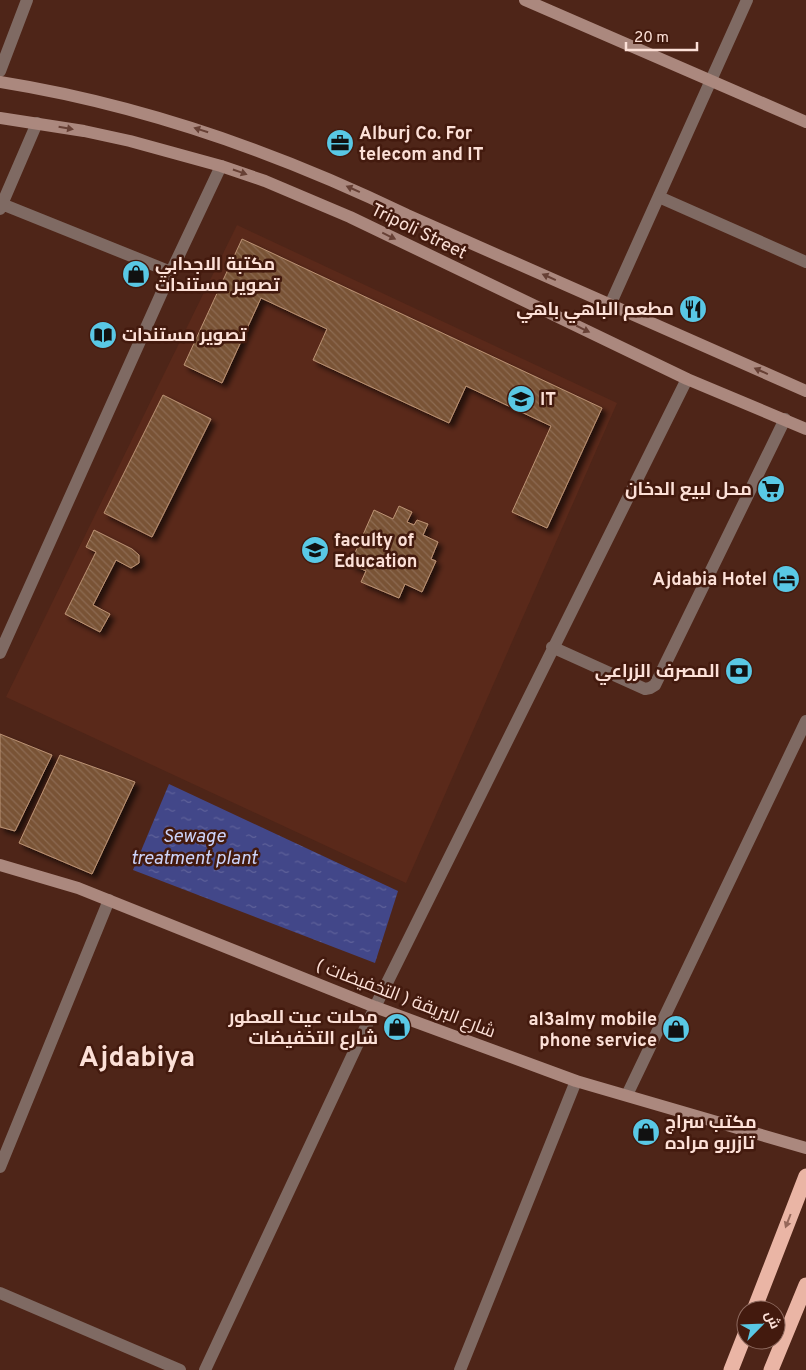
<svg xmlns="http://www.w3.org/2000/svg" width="806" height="1370" font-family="Overpass,Cairo,sans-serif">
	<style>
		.built { fill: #5a291a }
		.water { fill: url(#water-ripples) }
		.building { fill: url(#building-back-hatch); stroke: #bc9374; filter: url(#shadow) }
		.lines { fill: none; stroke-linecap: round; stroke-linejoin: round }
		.street { stroke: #7f6a63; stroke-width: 12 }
		.secondary { stroke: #ab887e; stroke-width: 12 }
		.highway { stroke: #eab5a5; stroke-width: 15 }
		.oneway { fill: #674035 }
		.oneway2 { fill: #96685a }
		.labels { text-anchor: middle; stroke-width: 5; stroke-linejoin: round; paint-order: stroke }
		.poi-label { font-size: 18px; font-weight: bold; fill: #fce0d7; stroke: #431a0e; text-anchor: start }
		.street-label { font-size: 18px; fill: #fce0d7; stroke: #431a0e }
		.water-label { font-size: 19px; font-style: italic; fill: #ccd3fa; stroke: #431a0e }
		.town-label { font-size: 28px; font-weight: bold; fill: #fce0d7; stroke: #431a0e }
	</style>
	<defs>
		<pattern id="water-ripples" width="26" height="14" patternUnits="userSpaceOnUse" patternTransform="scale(1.25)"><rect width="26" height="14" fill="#424789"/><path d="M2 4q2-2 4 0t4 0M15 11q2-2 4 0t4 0" fill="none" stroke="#5e6199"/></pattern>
		<pattern id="building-back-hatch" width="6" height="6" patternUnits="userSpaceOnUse" patternTransform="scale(1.25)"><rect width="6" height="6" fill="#795336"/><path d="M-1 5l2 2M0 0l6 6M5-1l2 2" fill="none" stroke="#8d6b52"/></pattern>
		<filter id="shadow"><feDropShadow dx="4.5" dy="4.5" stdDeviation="2.5" flood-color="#0009"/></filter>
	</defs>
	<rect width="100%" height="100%" fill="#4e2518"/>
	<!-- built -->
	<path class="built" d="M237,225L617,403L406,883L6,697Z"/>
	<!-- water -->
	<path class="water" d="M169,784L398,891L375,963L133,870Z"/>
	<!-- building -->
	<path class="building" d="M242,239L602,408L547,528L512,512L551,426L466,386L449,423L313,360L327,329L261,298L222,383L184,365Z
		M163,395L211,419L152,537L104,513Z
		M399,506L412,512L407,522L414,525L417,520L428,524L423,535L438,542L431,559L436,561L422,592L405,584L399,598L361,582L366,571L350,564L374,510L393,519Z
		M94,530L132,549L139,555V563L131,568L116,560L93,605L110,614L100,632L65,614L96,552L86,547Z
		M0,734L52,755L15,831L0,827Z
		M60,755L135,782L92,874L19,843Z"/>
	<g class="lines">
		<!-- street -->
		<path class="street" d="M0,71L27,0
			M659,197L806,262
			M2,204L171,272
			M0,209L37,123
			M610,305L747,0
			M552,647L645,689L650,688L655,685L785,419
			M0,653L171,272L221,166
			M627,1095L806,721
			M0,1167L109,900
			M0,1293L180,1370
			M205,1370L375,1007L687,379
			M460,1370L576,1081"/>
		<!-- secondary -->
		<path class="secondary" d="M525,0L806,122
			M0,82C144,105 277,152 407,215L806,391
			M0,118L84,131L130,141L221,166L265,181L350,217L687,379L806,429
			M0,865L78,888L375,1007L576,1081L806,1148"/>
		<!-- highway -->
		<path class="highway" d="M754,1310L806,1176
			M731,1370L746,1332
			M771,1370L806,1285"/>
	</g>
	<!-- one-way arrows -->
	<defs><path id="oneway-solid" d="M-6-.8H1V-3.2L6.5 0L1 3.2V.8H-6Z" transform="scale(1.25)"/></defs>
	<g class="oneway">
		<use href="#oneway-solid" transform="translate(66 128) rotate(10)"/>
		<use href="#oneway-solid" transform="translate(201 130) rotate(-162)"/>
		<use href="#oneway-solid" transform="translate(240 172) rotate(19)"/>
		<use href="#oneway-solid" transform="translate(353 189) rotate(-156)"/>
		<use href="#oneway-solid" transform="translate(389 236) rotate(26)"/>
		<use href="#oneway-solid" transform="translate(549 277) rotate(-156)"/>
		<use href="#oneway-solid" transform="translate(583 329) rotate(26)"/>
		<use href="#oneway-solid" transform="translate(761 371) rotate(-156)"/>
	</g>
	<use class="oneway2" href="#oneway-solid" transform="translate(788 1221) rotate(111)"/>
	<!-- icons -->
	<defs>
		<g id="office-disc" transform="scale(1.4375)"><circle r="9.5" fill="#59c8e5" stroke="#431a0e"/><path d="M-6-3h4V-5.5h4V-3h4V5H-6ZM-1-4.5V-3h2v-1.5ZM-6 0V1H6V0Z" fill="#111"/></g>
		<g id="shop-disc" transform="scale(1.4375)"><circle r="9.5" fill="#59c8e5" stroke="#431a0e"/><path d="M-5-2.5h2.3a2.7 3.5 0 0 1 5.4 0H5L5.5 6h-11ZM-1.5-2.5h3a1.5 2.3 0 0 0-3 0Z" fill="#111"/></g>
		<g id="restaurant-disc" transform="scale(1.4375)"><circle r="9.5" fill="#59c8e5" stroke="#431a0e"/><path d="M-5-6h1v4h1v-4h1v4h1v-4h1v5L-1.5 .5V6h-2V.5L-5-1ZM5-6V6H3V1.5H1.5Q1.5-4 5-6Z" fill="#111"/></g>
		<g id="library-disc" transform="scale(1.4375)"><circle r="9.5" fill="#59c8e5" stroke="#431a0e"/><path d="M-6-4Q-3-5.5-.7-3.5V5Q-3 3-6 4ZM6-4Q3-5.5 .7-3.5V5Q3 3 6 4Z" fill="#111"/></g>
		<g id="university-disc" transform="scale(1.4375)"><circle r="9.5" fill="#59c8e5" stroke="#431a0e"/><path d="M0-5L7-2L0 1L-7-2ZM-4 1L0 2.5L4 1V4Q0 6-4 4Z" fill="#111"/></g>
		<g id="supermarket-disc" transform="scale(1.4375)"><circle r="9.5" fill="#59c8e5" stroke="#431a0e"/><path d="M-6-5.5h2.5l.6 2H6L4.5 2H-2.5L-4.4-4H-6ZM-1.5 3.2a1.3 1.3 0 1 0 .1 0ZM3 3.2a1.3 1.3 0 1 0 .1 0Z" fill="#111"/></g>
		<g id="hotel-disc" transform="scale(1.4375)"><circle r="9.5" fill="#59c8e5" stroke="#431a0e"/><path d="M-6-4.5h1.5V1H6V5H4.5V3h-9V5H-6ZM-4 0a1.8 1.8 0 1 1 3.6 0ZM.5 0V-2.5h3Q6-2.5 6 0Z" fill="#111"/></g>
		<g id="bank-disc" transform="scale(1.4375)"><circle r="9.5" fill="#59c8e5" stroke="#431a0e"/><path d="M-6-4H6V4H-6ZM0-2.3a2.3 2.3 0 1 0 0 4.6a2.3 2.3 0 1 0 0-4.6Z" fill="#111"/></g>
	</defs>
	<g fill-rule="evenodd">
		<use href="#office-disc" x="340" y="143"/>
		<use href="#shop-disc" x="136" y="274"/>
		<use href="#restaurant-disc" x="693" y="309"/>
		<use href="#library-disc" x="103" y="335"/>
		<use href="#university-disc" x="521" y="399"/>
		<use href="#supermarket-disc" x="771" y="489"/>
		<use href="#university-disc" x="315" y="550"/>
		<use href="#hotel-disc" x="786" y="579"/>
		<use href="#bank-disc" x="739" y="671"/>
		<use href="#shop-disc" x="397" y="1027"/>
		<use href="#shop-disc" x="676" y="1029"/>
		<use href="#shop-disc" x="646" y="1132"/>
	</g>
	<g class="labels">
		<!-- poi labels -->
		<g class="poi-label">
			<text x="359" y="139">Alburj Co. For<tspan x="359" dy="21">telecom and IT</tspan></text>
			<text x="155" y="270">مكتبة الاجدابي<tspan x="155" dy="21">تصوير مستندات</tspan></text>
			<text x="674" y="315" text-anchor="end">مطعم الباهي باهي</text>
			<text x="122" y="341">تصوير مستندات</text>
			<text x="540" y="405">IT</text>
			<text x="752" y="495" text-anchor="end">محل لبيع الدخان</text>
			<text x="334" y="546">faculty of<tspan x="334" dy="21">Education</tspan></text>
			<text x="767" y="585" text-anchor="end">Ajdabia Hotel</text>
			<text x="720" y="677" text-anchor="end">المصرف الزراعي</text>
			<text x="378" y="1023" text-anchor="end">محلات عيت للعطور<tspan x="378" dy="21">شارع التخفيضات</tspan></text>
			<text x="657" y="1025" text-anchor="end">al3almy mobile<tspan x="657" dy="21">phone service</tspan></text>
			<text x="665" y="1128">مكتب سراج<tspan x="665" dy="21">تازربو مراده</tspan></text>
		</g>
		<!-- street labels -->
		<g class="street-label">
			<text transform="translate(419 231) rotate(26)" y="6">Tripoli Street</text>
			<text transform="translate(406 998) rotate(21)" y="6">شارع البريقة ( التخفيضات )</text>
		</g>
		<!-- water labels -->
		<g class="water-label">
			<text x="194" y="842">Sewage<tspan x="194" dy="22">treatment plant</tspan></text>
		</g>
		<!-- town labels -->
		<g class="town-label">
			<text x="137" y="1066">Ajdabiya</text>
		</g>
	</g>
	<!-- north arrow -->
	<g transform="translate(761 1325) rotate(66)"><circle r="24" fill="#431a0e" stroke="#8d695e"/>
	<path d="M0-4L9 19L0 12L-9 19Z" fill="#59c8e5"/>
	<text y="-8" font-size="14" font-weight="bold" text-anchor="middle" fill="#fce0d7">ش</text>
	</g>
	<!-- scale -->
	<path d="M626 42v8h71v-8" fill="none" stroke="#fce0d7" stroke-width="2.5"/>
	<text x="634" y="42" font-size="15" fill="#fce0d7" stroke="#431a0e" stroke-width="4" paint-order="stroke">20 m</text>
</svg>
